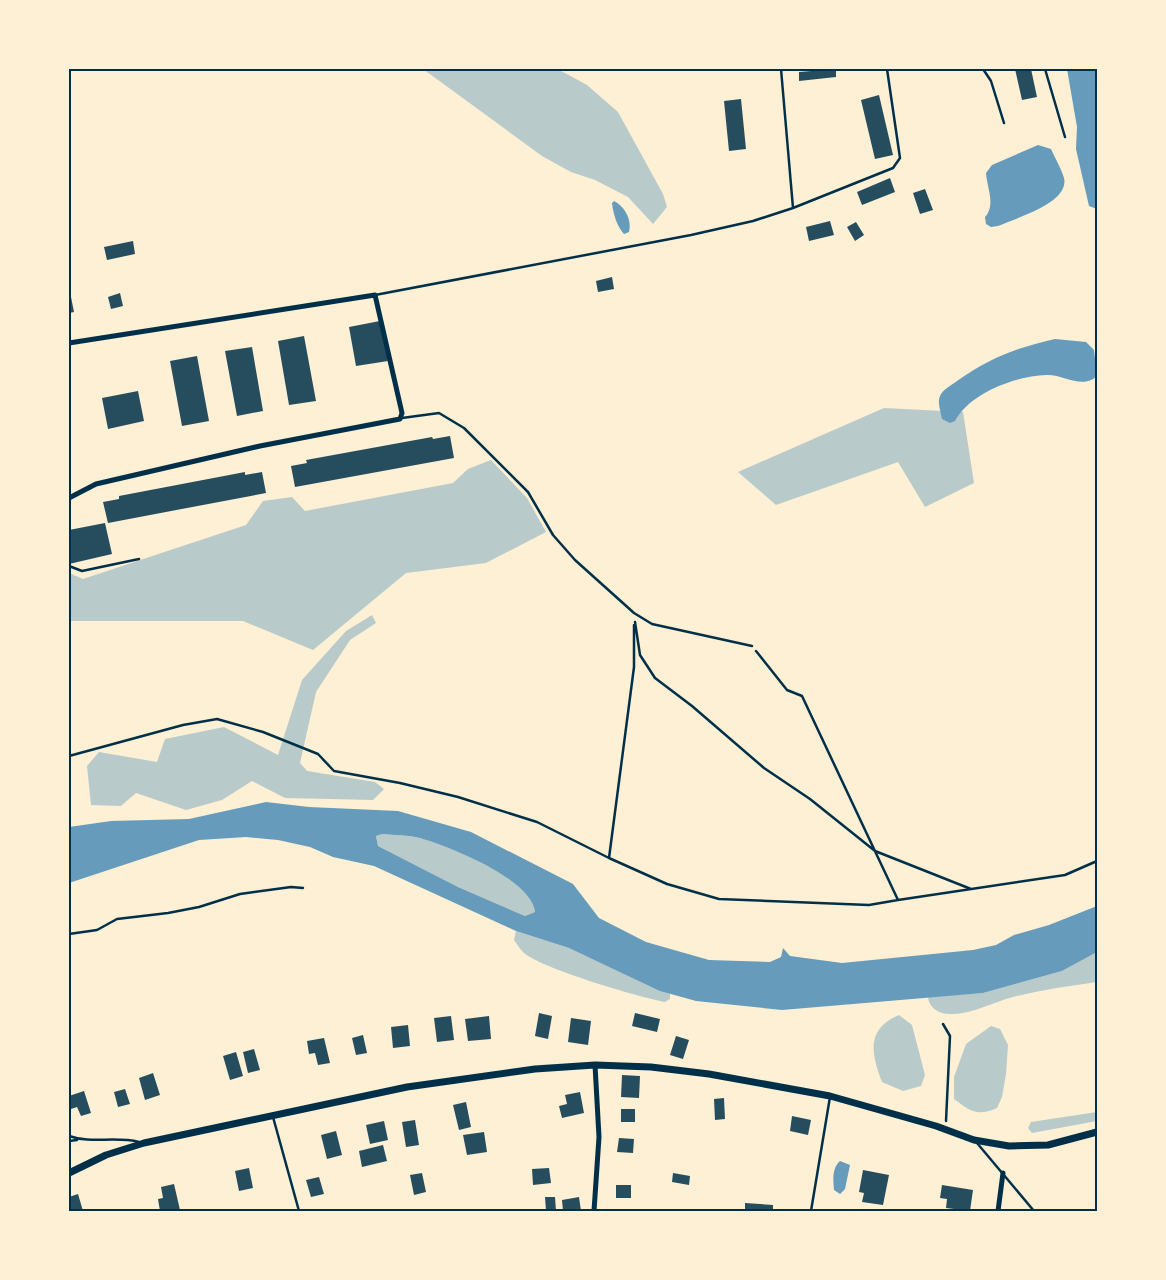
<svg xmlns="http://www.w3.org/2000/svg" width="1166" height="1280" font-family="'DejaVu Sans',sans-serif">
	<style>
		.green { fill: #b9caca }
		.water { fill: #669bbc; fill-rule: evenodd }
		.building { fill: #264d5e }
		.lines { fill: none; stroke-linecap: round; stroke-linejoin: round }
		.path { stroke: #003049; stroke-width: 2.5 }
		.service { stroke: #003049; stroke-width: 2.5 }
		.minor { stroke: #003049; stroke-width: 5 }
		.tertiary { stroke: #003049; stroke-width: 7 }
		.neatline { fill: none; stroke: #003049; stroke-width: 2 }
	</style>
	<rect width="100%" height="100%" fill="#fdf0d5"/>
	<!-- green -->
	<path class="green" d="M423,69H556L565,73L587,85L618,112L663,194L667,207L653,224L628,197L595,180L571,172L542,156Z
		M884,408L963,412L974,483L925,507L898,462L776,505L738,472Z
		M491,460L527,498L546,532L486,563L406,573L313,650L243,621H69V573L83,579L246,525L263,501L292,497L305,511L453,483L468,469Z
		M372,615L376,623L350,640L316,692L300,763L307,771L375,782L384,789L373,800L285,798L252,781L222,800L186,810L136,793L121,806L91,805L87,766L99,752L157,762L165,739L224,727L278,755L302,680L346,631Z
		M382,834C394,835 408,835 420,838C449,846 532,879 535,912L525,916L458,887L378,846L376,836Z
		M516,931L569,948L670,994V999L665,1002C639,997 539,968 523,952C520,949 517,944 514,940Z
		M1097,952V982C1069,986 1041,990 1013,997C993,1002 971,1015 950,1014C939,1014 929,1008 928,997L983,993L1062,971Z
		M899,1015L912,1025L925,1075L921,1086L903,1091L882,1082C871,1053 866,1029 899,1015Z
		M991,1026L1000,1029L1008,1045L1006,1074L1002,1097L997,1108C977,1117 970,1111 954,1099V1077L966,1044Z
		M1097,1112V1121L1032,1133L1028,1128L1031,1122Z"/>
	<!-- water -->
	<path class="water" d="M1067,69H1097V209L1089,206L1076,149L1077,127Z
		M1038,145L1051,149C1055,158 1061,168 1064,178C1070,203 1016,218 998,226L991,227L986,224L985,217C996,205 987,188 986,173L992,165Z
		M614,201C625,207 632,219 629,232L624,234C617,227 613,213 612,203Z
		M1055,339L1086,342L1094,350L1097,376C1082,390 1064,374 1046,375C1015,376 970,393 955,421L950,423L942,419C941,412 937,403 940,396C943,389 952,385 957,381C991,357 1016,348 1055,339Z
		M266,802L309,807L398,811L471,832L573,884L599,918L646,942L709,960L770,962L781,957L783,948L790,956L842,963L973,950L996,945L1014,935L1049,925L1097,906V952L1062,971L983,993L782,1010L696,1001L660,991L569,948L516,931L374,866L333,857L310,847L278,840L246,837L199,840L69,883V827L111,821L189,819ZM382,834C394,835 408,835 420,838C448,846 532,879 535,912L525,916L458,887L378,846L376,836Z
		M840,1161L850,1165L845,1189L840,1194L834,1190C833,1180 832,1168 840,1161Z"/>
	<!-- building -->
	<path class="building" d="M836,69V77L799,81V72Z
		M1015,69H1031L1037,97L1022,100Z
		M879,95L893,155L875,159L861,100Z
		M741,99L746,149L729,151L724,101Z
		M890,178L895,192L862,205L857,192Z
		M925,189L933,210L920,214L913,193Z
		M830,221L834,235L809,241L806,227Z
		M856,222L864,235L855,241L847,227Z
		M133,241L135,254L107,260L104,247Z
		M612,277L614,289L598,292L596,281Z
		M69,287L74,312L69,313Z
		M120,293L123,306L111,309L108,297Z
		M380,321L388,361L356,366L349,327Z
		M304,336L316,401L289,405L278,341Z
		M252,347L263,411L237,416L225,351Z
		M197,356L209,421L182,426L170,361Z
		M138,391L144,421L108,429L102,398Z
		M450,436L454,458L295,487L291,466L307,463L306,460L432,437L433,439Z
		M245,472V475L262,472L266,493L108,523L103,502L119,499V496Z
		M105,523L112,554L69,564V530Z
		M539,1013L552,1016L548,1039L535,1036Z
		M635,1013L660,1019L657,1032L632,1026Z
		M451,1016L454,1040L437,1042L434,1018Z
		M489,1016L491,1039L468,1041L465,1019Z
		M571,1018L591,1021L588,1045L568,1042Z
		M408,1025L410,1046L393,1048L391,1027Z
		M363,1035L367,1053L356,1055L352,1038Z
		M676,1036L689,1040L683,1059L670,1055Z
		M324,1038L330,1063L318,1065L315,1053L309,1054L307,1041Z
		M254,1049L260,1070L248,1073L243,1052Z
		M236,1052L243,1076L230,1080L223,1056Z
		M153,1073L160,1095L145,1100L139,1078Z
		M622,1075L640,1076L639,1098L621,1097Z
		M125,1089L130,1104L118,1107L114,1092Z
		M84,1091L91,1113L81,1116L77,1107L71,1109L69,1096Z
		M580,1092L584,1113L562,1118L559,1106L567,1104L565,1095Z
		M724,1098L725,1119L715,1120L714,1099Z
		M466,1102L471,1127L459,1130L453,1105Z
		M621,1109H635V1122H621Z
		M792,1116L811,1120L808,1135L790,1131Z
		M415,1120L419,1145L406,1147L402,1122Z
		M384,1121L388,1140L370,1144L366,1125Z
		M336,1131L342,1155L327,1159L321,1135Z
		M484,1132L487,1152L467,1155L463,1135Z
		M619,1138L634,1139L633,1153L617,1152Z
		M383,1145L387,1161L362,1167L359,1151Z
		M249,1168L253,1188L239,1191L235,1171Z
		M549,1168L551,1183L533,1185L532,1169Z
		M863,1170L889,1175L883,1205L862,1202L864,1193L859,1192Z
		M422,1173L426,1192L414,1195L410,1175Z
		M673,1173L690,1176L689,1185L672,1182Z
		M319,1177L324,1194L311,1197L306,1180Z
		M174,1184L180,1210L160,1211L158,1199L163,1198L161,1187Z
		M616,1185H631V1198H616Z
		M942,1185L973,1190L970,1211L946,1208L947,1199L940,1198Z
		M78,1194L83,1211H69V1197Z
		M545,1197H555L556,1211H546Z
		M579,1197L581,1211H563L562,1200Z
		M745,1203L773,1205V1211H745Z"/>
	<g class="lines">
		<!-- path -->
		<path class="path" d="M635,622L640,655L655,678L692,706L764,768L810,799L875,851L971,889
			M756,651L787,690L802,696L898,900L1065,875L1097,861
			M69,756L183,725L217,719L263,732L318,754L334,771L400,783L458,797L537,822L609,858L667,884L719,899L869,905L898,900
			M609,858L634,667V625
			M69,934L97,930L117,919L168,913L199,907L240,894L291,887L303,888
			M943,1024L950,1036L946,1121"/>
		<!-- service -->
		<path class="service" d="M781,69L793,208
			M983,69L991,81L1004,123
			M1045,69L1065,137
			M375,295L691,235L753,221L793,208L893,168L900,158L887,69
			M402,418L439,413L464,428L528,492L553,535L575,560L634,613L652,624L752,646
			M69,566L82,571L139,559
			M273,1117L299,1211
			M69,1136C91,1144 115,1136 139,1142
			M69,1141L77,1140
			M977,1143L1034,1211
			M811,1211L830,1097"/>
		<!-- minor -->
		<path class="minor" d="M69,343L375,295L402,413L400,419L260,446L96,484L69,498
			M594,1211L599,1137L595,1065
			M998,1211L1003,1173"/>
		<!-- tertiary -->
		<path class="tertiary" d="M69,1173L106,1155L144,1143L407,1087L535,1069L595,1065L651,1067L709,1074L830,1096L936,1126L974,1140L1009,1146L1048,1145L1097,1132"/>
	</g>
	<!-- border -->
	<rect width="1166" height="1280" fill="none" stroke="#fdf0d5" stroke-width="140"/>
	<rect x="70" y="70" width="1026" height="1140" class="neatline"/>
</svg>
